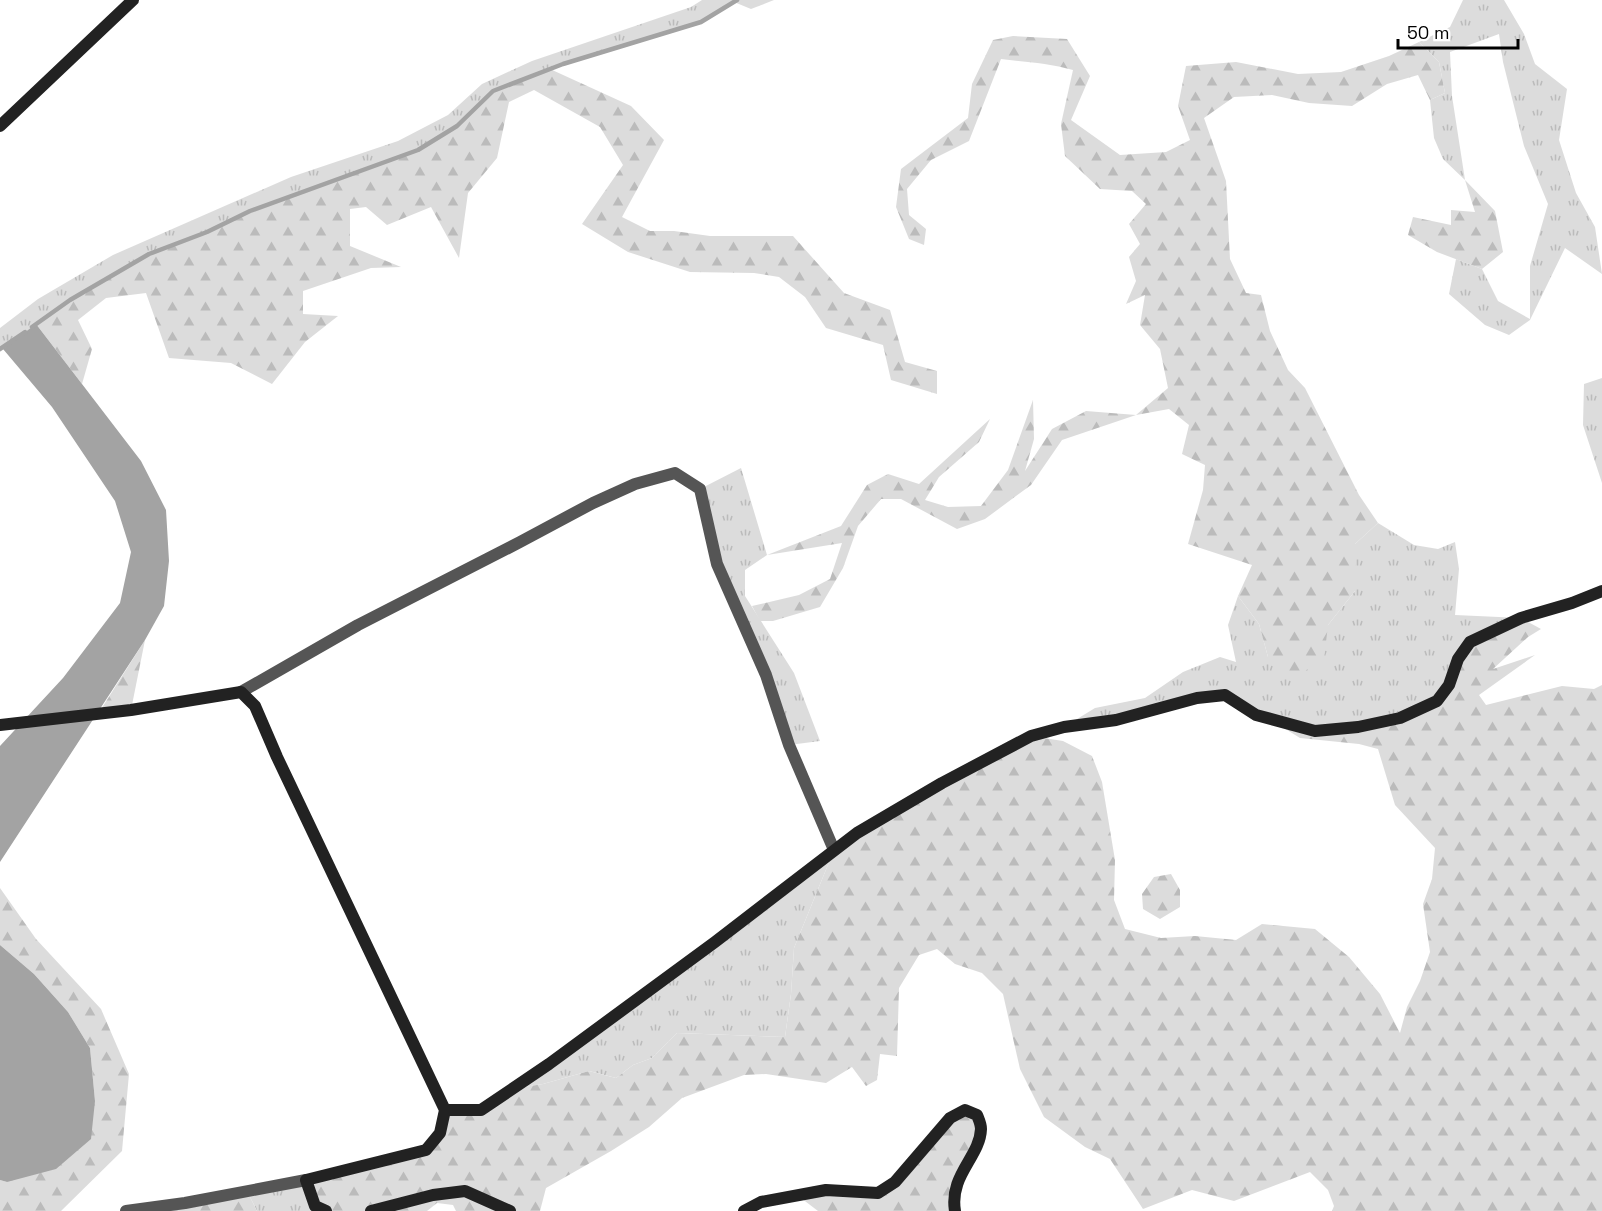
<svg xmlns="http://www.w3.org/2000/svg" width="1602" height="1211" font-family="'Space Grotesk',sans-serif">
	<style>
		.grass { fill: url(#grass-tufts) }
		.forest { fill: url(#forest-firs) }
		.water { fill: #a3a3a3 }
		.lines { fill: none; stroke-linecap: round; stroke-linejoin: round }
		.stream { stroke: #a3a3a3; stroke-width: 4.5 }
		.street { stroke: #555; stroke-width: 12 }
		.secondary { stroke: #222; stroke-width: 12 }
	</style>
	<defs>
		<pattern id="grass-tufts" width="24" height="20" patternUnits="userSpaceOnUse" patternTransform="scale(1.5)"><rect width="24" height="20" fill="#dcdcdc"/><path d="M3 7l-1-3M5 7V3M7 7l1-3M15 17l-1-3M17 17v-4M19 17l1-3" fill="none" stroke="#bbb"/></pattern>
		<pattern id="forest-firs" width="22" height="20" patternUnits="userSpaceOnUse" patternTransform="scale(1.5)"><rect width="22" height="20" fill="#dcdcdc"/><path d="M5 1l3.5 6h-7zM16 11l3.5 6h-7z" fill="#bbb"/></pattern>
	</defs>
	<rect width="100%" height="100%" fill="#fff"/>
	<!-- grass -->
	<path class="grass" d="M702,0H774L751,9L734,2L701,22L563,64L493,91L457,126L418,150L250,211L70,300L0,352V328L38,299L113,255L291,177L398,141L448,115L482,84L532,61L691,7Z
		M1463,0H1504L1524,34L1535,64L1567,89L1559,140L1576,193L1595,227L1602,274L1565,248L1530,320L1509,335L1485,325L1449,294L1456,259L1482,269L1498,301L1530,319V266L1548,204L1524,146L1503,62L1499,34L1450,52L1452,96L1465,180L1443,159L1434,138L1430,100L1445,93L1439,62L1419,42L1450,27Z
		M1602,378V483L1583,425L1584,384Z
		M741,468L767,555L745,570V596L794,673L820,741L789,745L738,614L700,489Z
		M1378,523L1414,545L1438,549L1455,542L1459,569L1455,615L1521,618L1437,701L1399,718L1315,731L1271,720L1225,695L1064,727L1095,708L1145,698L1183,672L1220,657L1236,662L1228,625L1238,596L1259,624L1268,657L1328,625L1355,591V544Z
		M834,850L794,948L791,994L785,1037L677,1033L652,1058L633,1065L616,1078L589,1071L543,1084L512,1089Z
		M306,1180L316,1211H257L247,1191Z"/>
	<!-- forest -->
	<path class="forest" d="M1013,36L1067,39L1090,76L1071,120L1120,155L1166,152L1190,140L1178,106L1186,66L1236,62L1298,74L1341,72L1389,56L1419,42L1439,62L1445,93L1430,100L1418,75L1387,84L1352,106L1309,103L1272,95L1234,97L1204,118L1226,181L1230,259L1246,293L1261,295L1270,331L1288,370L1305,388L1359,495L1378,523L1355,544V591L1328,625L1324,659L1292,679L1268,657L1259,624L1238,596L1252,565L1188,544L1203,490L1205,465L1182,454L1189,425L1169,409L1136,415L1062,440L1031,485L985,519L957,529L901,499H881L858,526L843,568L820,607L773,621H760L752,606L799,595L830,579L842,543L767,555L841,526L867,485L888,474L919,484L990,419L979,442L939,477L925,500L948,507L981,506L1008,470L1033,400L1034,439L1025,471L1052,429L1086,411L1136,415L1168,388L1160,349L1140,325L1145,295L1126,304L1136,281L1129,257L1140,244L1129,224L1146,204L1132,191L1100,189L1065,156L1061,124L1073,70C1049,63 1025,62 1001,59L969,141L931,160L907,189L909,215L926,229L924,245L909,239L896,207L901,169L968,118L972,84L993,40Z
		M550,69L631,106L664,140L622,217L650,231H674L710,236H793L844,293L890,310L905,362L937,371V394L891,380L883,345L826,328L805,297L779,277L754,273L690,272L628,252L582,224L623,165L600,127L534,90L509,102L497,158L468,193L459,258L431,207L387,225L366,207L350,209V246L401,267L371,268L303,291V314L338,316L305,342L272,384L231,363L169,358L146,293L106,298L78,320L92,349L82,384L36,324L70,300L149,254L207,232L250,211L418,150L457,126L493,91Z
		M1465,180L1495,211L1503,252L1482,269L1437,252L1408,235L1413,217L1451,225V210L1475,212Z
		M1521,618L1541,629L1528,637L1493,669L1535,655L1479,695L1486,705L1562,686L1594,689L1602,685V1211H1332L1334,1206L1328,1190L1310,1172L1234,1201L1192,1190L1143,1209L1110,1159L1085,1147L1044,1117L1020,1069L1003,994L982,973L955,964L937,949L919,955L899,988L897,1056L880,1054L877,1080L866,1086L852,1067L826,1083L766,1074L744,1075L682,1098L649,1127L611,1151L546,1188L540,1211H456L453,1205L437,1203L427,1211H316L306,1180L426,1150L445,1110H481L511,1089L543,1084L589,1071L616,1078L633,1065L652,1058L677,1033L785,1037L791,994L794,948L834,850L1031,736L1063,741L1092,756L1102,782L1115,860L1114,900L1125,929L1161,938L1195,936L1236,940L1262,924L1315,929L1349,957L1380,994L1400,1033L1407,1007L1420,981L1430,952L1423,904L1432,879L1435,848L1395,805L1378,749L1359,744L1300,738L1271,720L1315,731L1358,727L1437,701L1470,642Z
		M145,640L131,710L98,714Z
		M1171,874L1180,890V907L1160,919L1143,909L1142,894L1154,877Z
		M0,888L36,939L101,1009L129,1074L122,1151L61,1211H0V1180L7,1182L95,1101L90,1048L68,1012L34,974L0,945Z
		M965,1110L982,1127L960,1175L955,1211H818L797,1195L878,1193Z
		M247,1191L257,1211H126Z"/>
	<!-- water -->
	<path class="water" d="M36,324L141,461L166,510L169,561L164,606L145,640L0,862V746L63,678L120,603L131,552L115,501L52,407L3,349Z
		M0,945L34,974L68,1012L90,1048L95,1101L91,1139L56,1169L7,1182L0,1180Z"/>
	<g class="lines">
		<!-- stream -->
		<path class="stream" d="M32,327L70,300L149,254L207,232L250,211L418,150L457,126L493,91L563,64L701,22L737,0
			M0,349L25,332"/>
		<!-- street -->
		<path class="street" d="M241,692L358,625L520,542L593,503L635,484L675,473L700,489L717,564L766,675L789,745L834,850
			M126,1211L185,1203L306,1180"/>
		<!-- secondary -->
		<path class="secondary" d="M0,126L133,0
			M0,725L131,710L241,692L255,706L277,757L445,1110L440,1133L426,1150L306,1180L315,1206L326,1211
			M445,1110H481L549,1064L715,942L857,833L942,783L1031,736L1064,727L1116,720L1197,698L1225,695L1256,715L1315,731L1358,727L1400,718L1437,701L1449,685L1458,659L1470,642L1521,618L1572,603L1602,591
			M371,1211L433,1195L465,1191L510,1211
			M744,1211L761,1202L826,1190L878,1193L895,1182L950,1118L965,1110L977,1115C979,1120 981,1124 981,1129C980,1157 949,1175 955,1211"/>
	</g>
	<!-- scale -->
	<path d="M1398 39v9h120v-9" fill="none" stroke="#000000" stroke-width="3"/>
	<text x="1407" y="39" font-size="18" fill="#000000" stroke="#ffffff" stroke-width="4.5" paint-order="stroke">50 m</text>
</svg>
